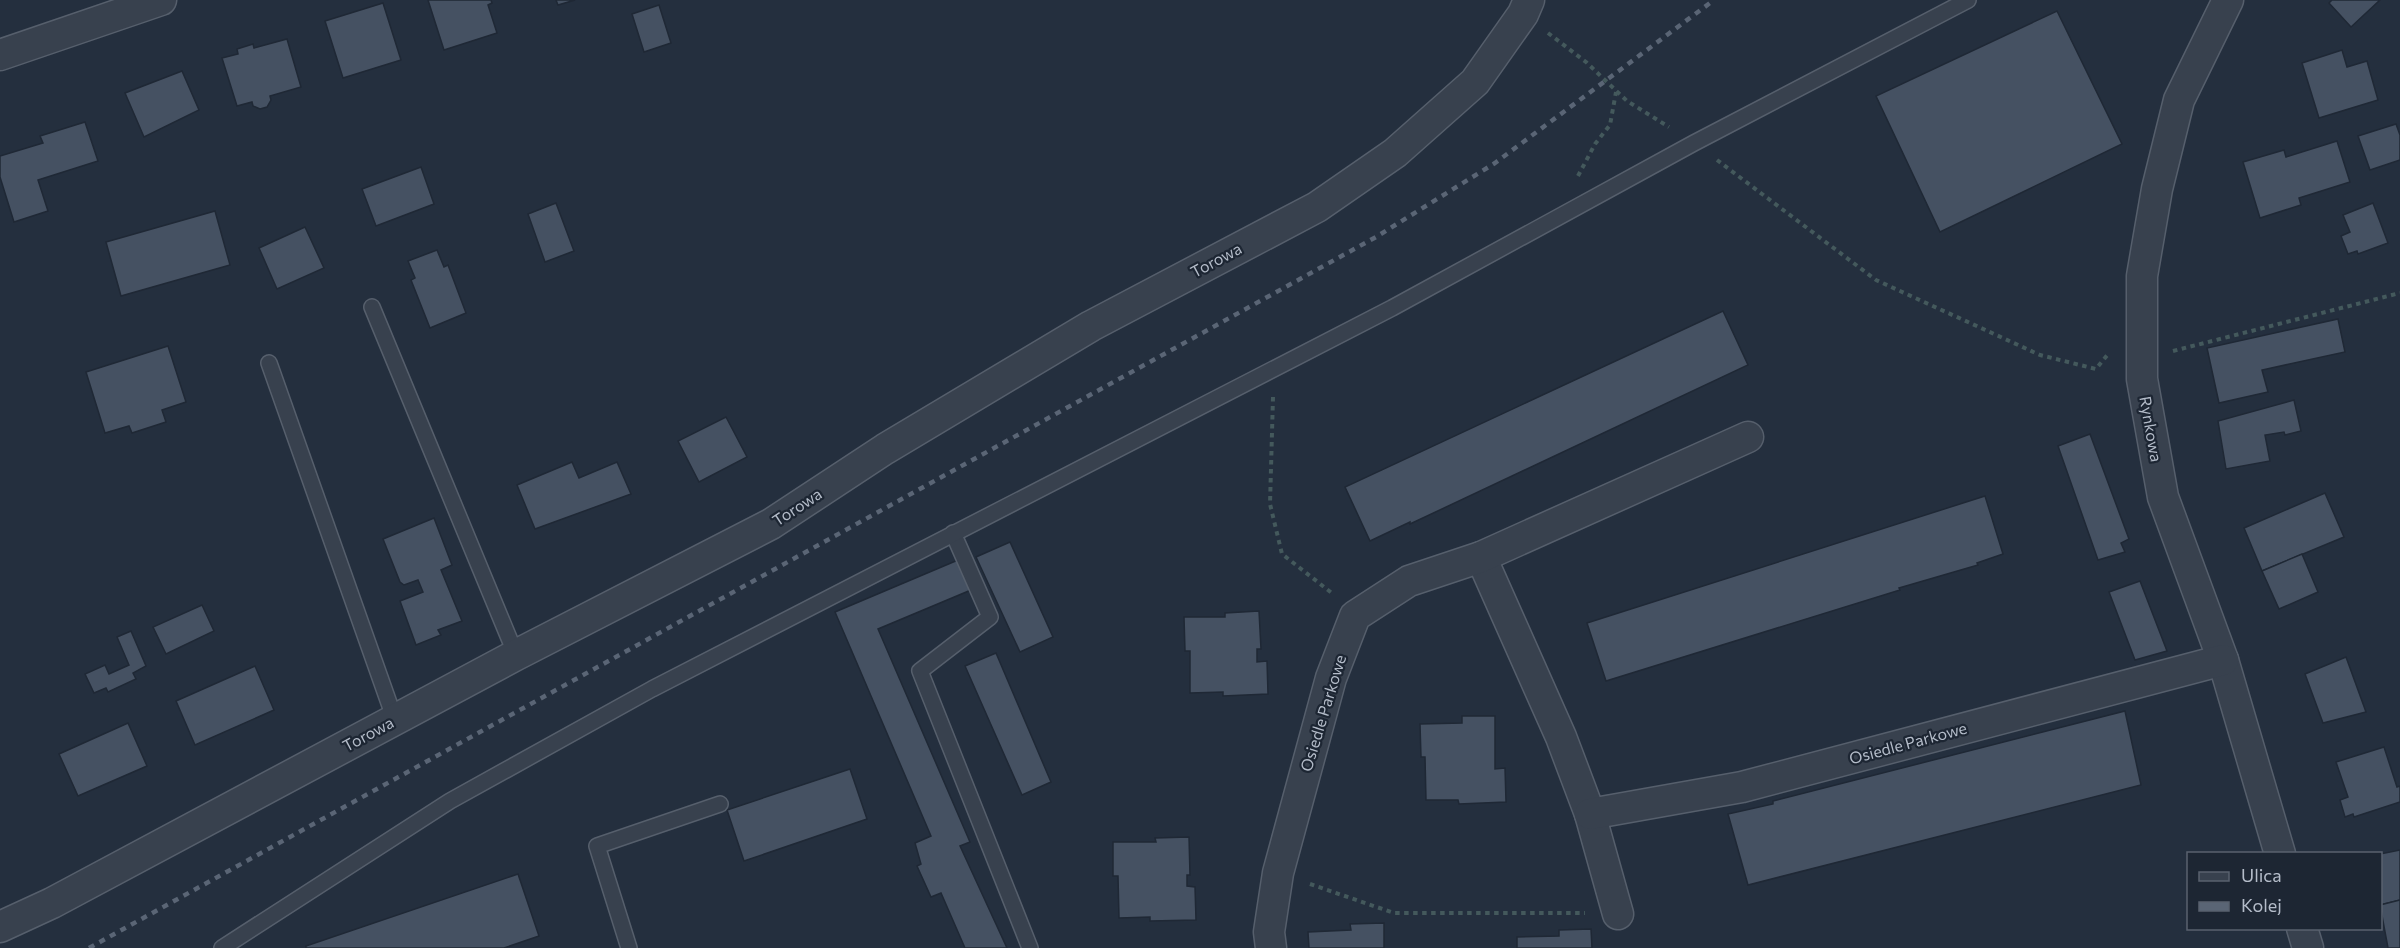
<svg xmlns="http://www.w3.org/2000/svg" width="2400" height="948" font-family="Commissioner,sans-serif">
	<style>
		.building { fill: #455162; stroke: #1f2835; stroke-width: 1.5 }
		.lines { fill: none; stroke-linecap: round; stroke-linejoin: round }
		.lane-casing { stroke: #565f6c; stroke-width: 18 }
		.street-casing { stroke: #565f6c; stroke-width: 33 }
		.path { stroke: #44595c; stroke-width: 4; stroke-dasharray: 4.5 4.5; stroke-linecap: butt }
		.lane { stroke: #38414e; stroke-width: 15 }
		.street { stroke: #38414e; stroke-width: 30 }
		.rail { stroke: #5a6575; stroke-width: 4.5; stroke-dasharray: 6 6; stroke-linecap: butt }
		.labels { text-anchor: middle; stroke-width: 4.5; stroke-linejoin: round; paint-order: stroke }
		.street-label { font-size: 16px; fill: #b4bcc9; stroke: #1d2633 }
	</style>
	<rect width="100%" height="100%" fill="#242f3e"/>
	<!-- building -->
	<g class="building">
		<path d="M 428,0 L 491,0 L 492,3 L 488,5 L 497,33 L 444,50 Z"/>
		<path d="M 556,0 L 575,0 L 558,5 Z"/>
		<path d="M 2332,0 L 2380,0 L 2351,27 L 2329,3 Z"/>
		<path d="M 383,3 L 401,60 L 343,78 L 325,21 Z"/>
		<path d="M 659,5 L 671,43 L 644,52 L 632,14 Z"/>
		<path d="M 2057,11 L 2122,144 L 1940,232 L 1876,96 Z"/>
		<path d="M 287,39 L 301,87 L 270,96 L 271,100 L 267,107 L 260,109 L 253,106 L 252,102 L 237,106 L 222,58 L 238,54 L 237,49 L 253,44 L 254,48 Z"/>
		<path d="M 2342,50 L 2347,67 L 2367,61 L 2378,100 L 2319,118 L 2302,63 Z"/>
		<path d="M 182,71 L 199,110 L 144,137 L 125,93 Z"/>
		<path d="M 85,122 L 98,161 L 38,180 L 48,211 L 14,222 L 0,177 L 0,156 L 43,143 L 40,136 Z"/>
		<path d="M 2396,124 L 2400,135 L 2400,160 L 2370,170 L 2358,136 Z"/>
		<path d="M 2337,141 L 2350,182 L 2299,198 L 2301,205 L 2260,218 L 2243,162 L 2284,150 L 2286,157 Z"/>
		<path d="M 421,167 L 434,204 L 376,226 L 362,189 Z"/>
		<path d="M 556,203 L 574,251 L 545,262 L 528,214 Z"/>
		<path d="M 2373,203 L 2388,243 L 2358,254 L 2357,251 L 2348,254 L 2341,236 L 2350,232 L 2343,215 Z"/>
		<path d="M 215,211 L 230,265 L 121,296 L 106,242 Z"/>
		<path d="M 305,227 L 324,268 L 277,289 L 259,248 Z"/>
		<path d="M 437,250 L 444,267 L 448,265 L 466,313 L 430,328 L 411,280 L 415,278 L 408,261 Z"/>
		<path d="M 1723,311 L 1748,365 L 1410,524 L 1410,522 L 1370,541 L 1345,487 Z"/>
		<path d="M 2338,319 L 2345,352 L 2262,370 L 2268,392 L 2219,403 L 2207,348 Z"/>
		<path d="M 168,346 L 186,402 L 162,410 L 166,422 L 132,433 L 129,426 L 105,433 L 86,372 Z"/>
		<path d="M 2294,400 L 2301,431 L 2285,435 L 2284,432 L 2265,435 L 2270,461 L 2226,469 L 2218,421 Z"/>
		<path d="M 726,417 L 747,457 L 699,482 L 678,441 Z"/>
		<path d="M 2090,434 L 2129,539 L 2121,543 L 2125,552 L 2098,560 L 2058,446 Z"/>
		<path d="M 572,462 L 579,478 L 617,462 L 631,494 L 535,529 L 517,485 Z"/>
		<path d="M 2325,493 L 2344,537 L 2262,571 L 2244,528 Z"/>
		<path d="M 1985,496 L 2003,554 L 1977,563 L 1978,565 L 1899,588 L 1900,590 L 1606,681 L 1587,623 Z"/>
		<path d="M 434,518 L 452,565 L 441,570 L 462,621 L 438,630 L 441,635 L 416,645 L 400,601 L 423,592 L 418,580 L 404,585 L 400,582 L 383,539 Z"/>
		<path d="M 1010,542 L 1053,637 L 1020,652 L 976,557 Z"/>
		<path d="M 2302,554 L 2318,592 L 2279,609 L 2262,571 Z"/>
		<path d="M 958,560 L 971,590 L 878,629 L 970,842 L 960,846 L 1007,948 L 965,948 L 941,893 L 931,897 L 917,866 L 921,864 L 915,843 L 931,836 L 835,612 Z"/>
		<path d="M 2140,581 L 2167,651 L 2135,660 L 2109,592 Z"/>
		<path d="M 202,605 L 214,631 L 166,654 L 153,627 Z"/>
		<path d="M 1259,611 L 1261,649 L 1257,649 L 1257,662 L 1267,661 L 1268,694 L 1223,696 L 1223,692 L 1190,693 L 1190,651 L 1185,651 L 1184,617 L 1225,617 L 1225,613 Z"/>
		<path d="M 131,631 L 146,666 L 133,673 L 136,679 L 108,692 L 106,688 L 94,693 L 85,674 L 105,665 L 109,674 L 129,665 L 117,637 Z"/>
		<path d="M 996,653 L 1051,782 L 1022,795 L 965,666 Z"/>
		<path d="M 2346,657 L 2366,712 L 2323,723 L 2305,674 Z"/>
		<path d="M 255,666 L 274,710 L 195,745 L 176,701 Z"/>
		<path d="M 2125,711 L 2141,785 L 1748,885 L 1728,814 L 1773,804 L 1773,801 Z"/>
		<path d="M 1462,716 L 1495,716 L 1495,769 L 1505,768 L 1506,802 L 1459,804 L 1458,800 L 1426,800 L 1425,757 L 1421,757 L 1420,724 L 1462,723 Z"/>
		<path d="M 128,723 L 147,766 L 78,796 L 59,754 Z"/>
		<path d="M 2384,747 L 2397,787 L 2400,786 L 2400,802 L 2354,817 L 2353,814 L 2345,817 L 2340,800 L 2348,797 L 2336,762 Z"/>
		<path d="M 850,769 L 867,819 L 744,861 L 727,810 Z"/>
		<path d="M 1189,837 L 1190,875 L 1187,875 L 1187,886 L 1195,887 L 1196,920 L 1150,921 L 1150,917 L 1119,918 L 1118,876 L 1113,876 L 1113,842 L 1156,842 L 1155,838 Z"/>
		<path d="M 2400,850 L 2400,900 L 2380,905 L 2380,854 Z"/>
		<path d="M 518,874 L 539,936 L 504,948 L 306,948 L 306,946 Z"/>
		<path d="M 2400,900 L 2400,948 L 2388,948 L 2380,905 Z"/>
		<path d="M 1384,923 L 1384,948 L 1309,948 L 1308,932 L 1351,930 L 1350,924 Z"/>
		<path d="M 1591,929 L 1592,948 L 1517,948 L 1517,937 L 1559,936 L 1559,930 Z"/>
	</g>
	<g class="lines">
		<defs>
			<g id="lane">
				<path d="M 372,307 L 516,655"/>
				<path d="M 269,363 L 395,720"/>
				<path d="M 953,533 L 990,617 L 920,671 L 1030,948"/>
				<path d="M 222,948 L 450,801 L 652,689 L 1392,308 L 1694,143 L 1968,0"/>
				<path d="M 629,948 L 597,846 L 720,804"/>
			</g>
			<g id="street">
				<path d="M 2228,0 L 2179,100 L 2157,189 L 2142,276 L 2142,379 L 2163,497 L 2223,660 L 2280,854"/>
				<path d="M 0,55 L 161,0"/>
				<path d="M 1481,557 L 1561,737 L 1590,814 L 1618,914"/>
				<path d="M 1590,814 L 1742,787 L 2223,660"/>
				<path d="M 0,927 L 52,903 L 516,655 L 771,524 L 885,449 L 1091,326 L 1317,207 L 1395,153 L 1475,82 L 1523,14 L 1529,0"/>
				<path d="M 2302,928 L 2308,948"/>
				<path d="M 1271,948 L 1269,932 L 1278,873 L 1331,678 L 1355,616 L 1409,581 L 1481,557 L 1748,437"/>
			</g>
		</defs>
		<!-- lane casing -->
		<use href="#lane" class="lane-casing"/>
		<!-- street casing -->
		<use href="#street" class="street-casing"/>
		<!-- path -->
		<g class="path">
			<path d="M 1548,33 L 1586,62 L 1627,101 L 1669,127"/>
			<path d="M 1717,160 L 1876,280 L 2040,355 L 2096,369 L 2109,353"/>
			<path d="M 1578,176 L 1595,144 L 1610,125 L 1616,92"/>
			<path d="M 2173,351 L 2400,293"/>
			<path d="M 1273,397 L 1270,504 L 1282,554 L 1333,594"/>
			<path d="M 1310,884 L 1394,913 L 1585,913"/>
		</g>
		<!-- lane -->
		<use href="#lane" class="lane"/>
		<!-- street -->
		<use href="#street" class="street"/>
		<!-- rail -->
		<path class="rail" d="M 89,948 L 1376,237 L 1495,163 L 1714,0"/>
	</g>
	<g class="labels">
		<!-- street labels -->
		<g class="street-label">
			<text transform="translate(1216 260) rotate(-28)" y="6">Torowa</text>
			<text transform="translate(2151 429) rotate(80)" y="6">Rynkowa</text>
			<text transform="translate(797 507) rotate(-33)" y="6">Torowa</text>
			<text transform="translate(1323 713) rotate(-73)" y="6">Osiedle Parkowe</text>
			<text transform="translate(368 734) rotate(-28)" y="6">Torowa</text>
			<text transform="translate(1908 743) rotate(-15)" y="6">Osiedle Parkowe</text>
		</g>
	</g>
	<!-- legend -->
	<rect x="2187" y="852" width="195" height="78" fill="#1d2633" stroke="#59626f" stroke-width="1.5"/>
	<rect x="2199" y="872" width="30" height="9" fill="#38414e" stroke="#59626f" stroke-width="1.5"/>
	<text x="2241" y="882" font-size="18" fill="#b4bcc9">Ulica</text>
	<rect x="2199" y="902" width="30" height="9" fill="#5a6575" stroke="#59626f" stroke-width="1.5"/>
	<text x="2241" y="912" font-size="18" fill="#b4bcc9">Kolej</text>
</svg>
